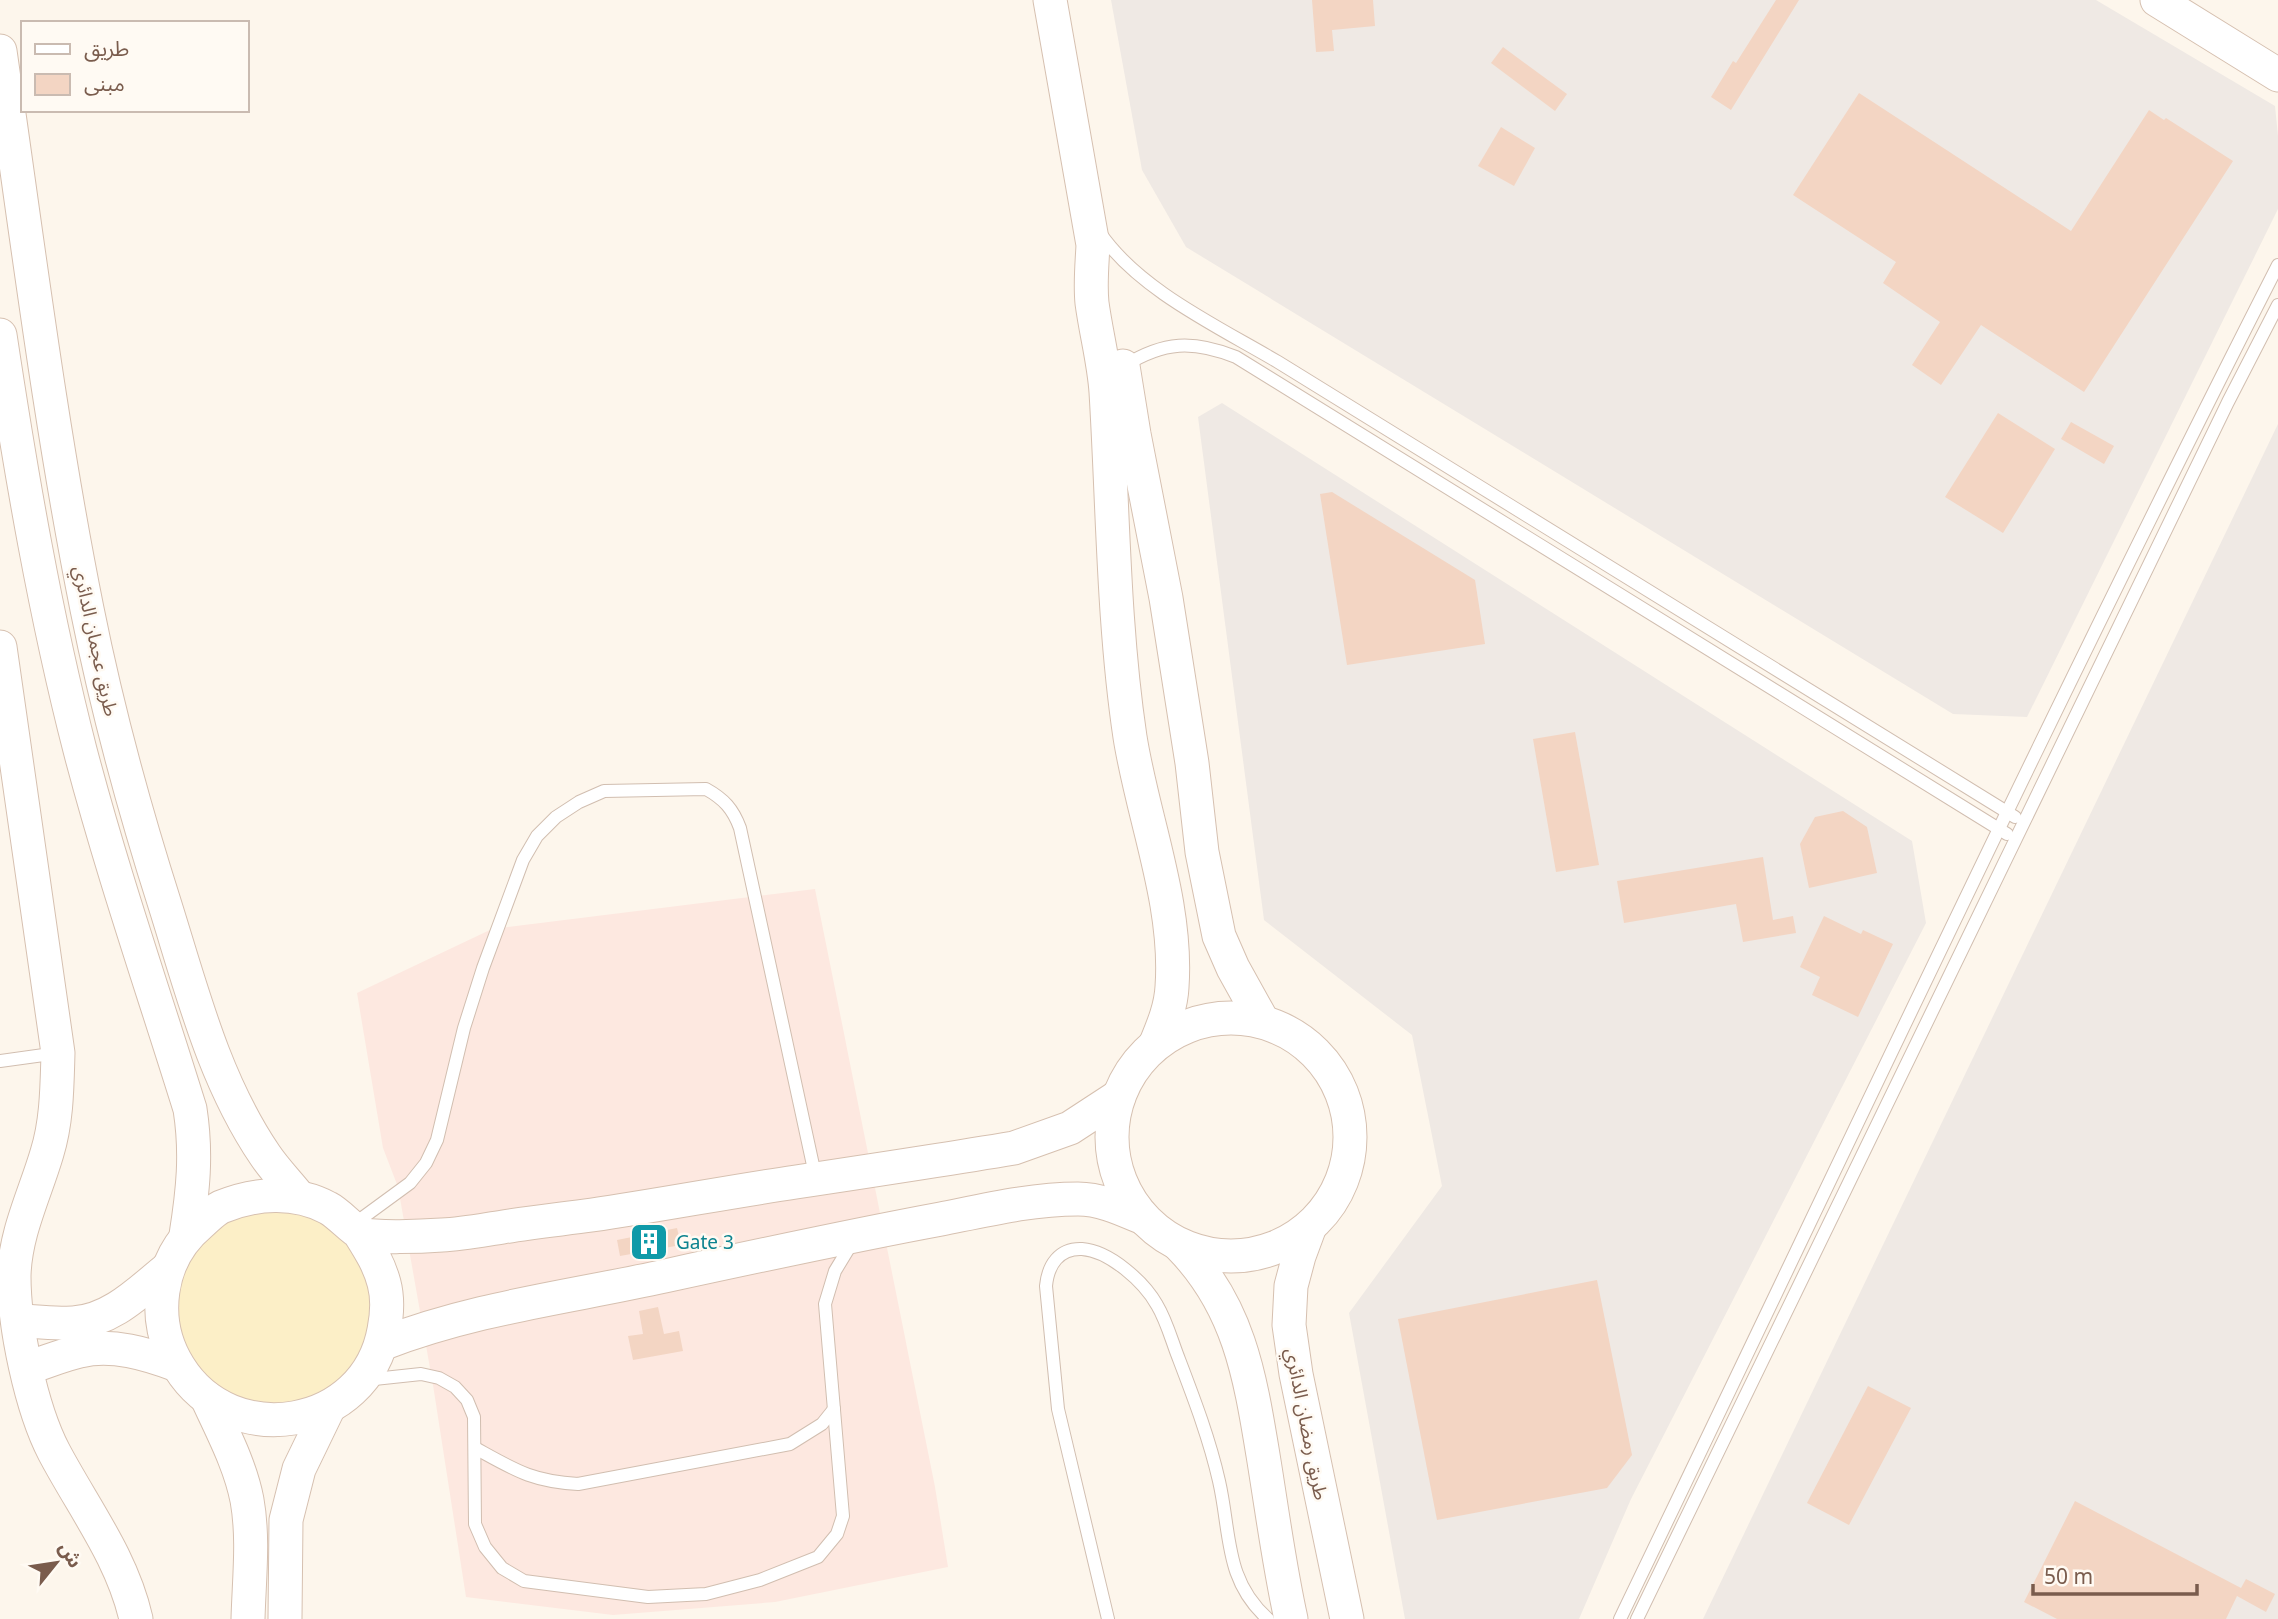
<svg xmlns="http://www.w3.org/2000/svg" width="2278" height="1619" font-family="'Noto Sans','Noto Sans Arabic',sans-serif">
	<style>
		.commercial { fill: #fde8e0 }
		.industrial { fill: #efe9e4 }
		.sand { fill: #fcefc7 }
		.building { fill: #f3d5c3 }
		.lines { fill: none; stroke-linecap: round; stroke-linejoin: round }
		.lane-casing { stroke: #d1beb0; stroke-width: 14 }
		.secondary-casing { stroke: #d6c0b0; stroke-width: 35 }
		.lane { stroke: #fff; stroke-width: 12 }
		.secondary { stroke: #fff; stroke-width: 33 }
		.labels { text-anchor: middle; stroke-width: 5; stroke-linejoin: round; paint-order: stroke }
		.street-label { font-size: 19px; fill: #7a5c4d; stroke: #fffaf3 }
		.culture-label { font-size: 19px; fill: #0d838f; stroke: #fffaf3; text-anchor: start }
	</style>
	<rect width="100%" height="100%" fill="#fdf6ec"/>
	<!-- commercial -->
	<path class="commercial" d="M 815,889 L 935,1487 L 948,1567 L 775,1602 L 613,1615 L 466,1597 L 433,1385 L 398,1187 L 383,1148 L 357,993 L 492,929 Z"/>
	<!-- industrial -->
	<g class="industrial">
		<path d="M 1111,0 L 2096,0 L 2275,106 L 2278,136 L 2278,209 L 2027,717 L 1953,714 L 1186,247 L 1142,170 Z"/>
		<path d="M 1222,403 L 1912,841 L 1926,923 L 1631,1499 L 1579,1619 L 1405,1619 L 1349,1313 L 1442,1186 L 1412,1035 L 1264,920 L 1198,417 Z"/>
		<path d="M 2278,424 L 2278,1619 L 1703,1619 Z"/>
	</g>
	<!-- sand -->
	<circle class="sand" cx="275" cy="1307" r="100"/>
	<!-- building -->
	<g class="building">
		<path d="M 1312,0 L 1373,0 L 1375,26 L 1332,30 L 1334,51 L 1316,52 Z"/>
		<path d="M 1776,0 L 1799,0 L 1731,110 L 1711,97 L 1733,61 L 1736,63 Z"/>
		<path d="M 1503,47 L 1567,94 L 1555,111 L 1491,63 Z"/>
		<path d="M 1859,93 L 2071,231 L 2149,110 L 2164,120 L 2166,118 L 2233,161 L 2084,392 L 1981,325 L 1941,385 L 1912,365 L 1940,322 L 1883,283 L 1896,262 L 1793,195 Z"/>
		<path d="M 1501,127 L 1535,148 L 1514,186 L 1478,166 Z"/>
		<path d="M 1998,413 L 2055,449 L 2003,533 L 1945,497 Z"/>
		<path d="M 2071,422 L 2114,446 L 2104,464 L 2061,439 Z"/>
		<path d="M 1332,492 L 1475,580 L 1485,644 L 1347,665 L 1320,494 Z"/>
		<path d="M 1575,732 L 1599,865 L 1556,872 L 1533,739 Z"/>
		<path d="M 1843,811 L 1867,827 L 1877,873 L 1809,888 L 1800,844 L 1815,817 Z"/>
		<path d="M 1763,857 L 1773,920 L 1793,916 L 1796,933 L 1743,942 L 1736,904 L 1624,923 L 1617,881 Z"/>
		<path d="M 1824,916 L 1861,934 L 1863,930 L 1893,944 L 1858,1017 L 1812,995 L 1820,977 L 1800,967 Z"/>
		<path d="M 677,1228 L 681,1245 L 620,1256 L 617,1240 Z"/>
		<path d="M 1597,1280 L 1632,1455 L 1607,1488 L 1437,1520 L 1398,1319 Z"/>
		<path d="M 658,1307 L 664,1334 L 679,1331 L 683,1351 L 633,1360 L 628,1336 L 643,1334 L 639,1311 Z"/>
		<path d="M 1868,1386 L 1911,1408 L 1849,1525 L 1807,1503 Z"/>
		<path d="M 2075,1501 L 2241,1588 L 2246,1579 L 2275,1594 L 2266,1612 L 2237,1596 L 2226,1619 L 2057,1619 L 2024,1602 Z"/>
	</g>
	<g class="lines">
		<defs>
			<g id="lane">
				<path d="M 1100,233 C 1139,290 1219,327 1278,362 L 2015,817"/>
				<path d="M 1124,366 C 1164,341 1193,340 1236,357 L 2007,834"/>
				<path d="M 0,1061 L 58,1053"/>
				<path d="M 354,1224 L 410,1183 L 426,1163 L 437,1140 L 464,1028 L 483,968 L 523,860 L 537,836 L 556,817 L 579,802 L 604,791 L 706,789 C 724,799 733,809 740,828 L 816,1179"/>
				<path d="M 365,1380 L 421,1374 L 439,1378 L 455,1387 L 467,1400 L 474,1417 L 475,1524 L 485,1547 L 502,1568 L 524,1581 L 648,1597 L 706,1594 L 760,1580 L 818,1557 L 837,1534 L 843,1516 L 825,1304 L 835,1271 L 852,1243"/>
				<path d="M 475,1448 C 515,1470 531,1481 578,1484 L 790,1444 L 822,1424 L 834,1409"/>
				<path d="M 1108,1619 L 1058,1409 L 1046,1286 C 1048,1265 1059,1248 1082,1249 C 1110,1251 1144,1282 1157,1305 C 1166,1320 1171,1338 1177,1354 C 1193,1396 1209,1437 1219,1481 C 1231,1533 1224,1580 1268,1619"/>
				<path d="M 1620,1619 C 1838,1167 2050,712 2278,265"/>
				<path d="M 1637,1619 L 2228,402 L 2278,305"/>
			</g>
			<g id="secondary">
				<path d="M 1050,0 L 1093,245 C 1092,265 1090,284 1092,303 C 1096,333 1104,362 1106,392 C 1113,507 1113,623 1130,737 C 1143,819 1178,903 1172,987 C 1171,1007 1163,1026 1156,1043"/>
				<path d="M 2157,0 L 2278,75"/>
				<path d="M 0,51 C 27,237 50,425 87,609 C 107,709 134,808 165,905 C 192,991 214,1080 265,1155 C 275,1170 288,1183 299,1197"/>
				<path d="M 0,335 C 21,474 45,614 80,750 C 112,872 153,990 190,1109 C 197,1154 193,1191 186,1235"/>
				<path d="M 1123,366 L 1134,434 L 1166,598 L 1192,763 L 1202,852 L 1219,936 L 1233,968 L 1263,1022"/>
				<path d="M 0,647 L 58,1053 C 57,1086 57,1121 47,1153 C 35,1194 15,1233 14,1276 C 14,1326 31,1408 54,1452 C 83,1507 122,1557 136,1619"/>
				<circle cx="1231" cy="1137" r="119"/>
				<path d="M 1309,1229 L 1299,1256 L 1291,1286 L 1289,1325 L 1296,1374 L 1347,1619"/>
				<path d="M 360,1234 C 370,1250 379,1264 384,1283 C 388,1298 387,1315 384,1330 C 366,1430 232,1452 179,1367 C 150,1321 158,1259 200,1224 C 207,1218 213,1211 221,1207 C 255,1193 295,1190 328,1208 C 338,1213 352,1229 360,1233 C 370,1239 428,1236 442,1235 C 463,1234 483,1230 503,1227 C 533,1222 563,1219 592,1215 C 661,1205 728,1192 796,1182 C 869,1171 942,1160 1014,1148 L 1070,1128 L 1119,1096"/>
				<path d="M 1180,1246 C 1239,1306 1250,1376 1263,1455 C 1272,1510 1279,1565 1291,1619"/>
				<path d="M 18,1321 C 36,1321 55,1324 73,1323 C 111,1321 140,1291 167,1269"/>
				<path d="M 382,1344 C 474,1308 570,1297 665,1276 C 757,1256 849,1236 941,1219 C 986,1210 1032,1199 1078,1199 C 1101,1199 1122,1209 1143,1218"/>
				<path d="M 27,1368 C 44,1363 62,1355 80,1351 C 112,1343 147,1354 177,1365"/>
				<path d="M 207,1398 C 222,1431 240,1464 247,1500 C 254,1539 249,1580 248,1619"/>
				<path d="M 285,1619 L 286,1520 L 299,1469 L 329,1407"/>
			</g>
		</defs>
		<!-- lane casing -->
		<use href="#lane" class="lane-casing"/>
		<!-- secondary casing -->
		<use href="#secondary" class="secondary-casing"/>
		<!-- lane -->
		<use href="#lane" class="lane"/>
		<!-- secondary -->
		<use href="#secondary" class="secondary"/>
	</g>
	<!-- icons -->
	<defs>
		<symbol id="building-square" viewBox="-11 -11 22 22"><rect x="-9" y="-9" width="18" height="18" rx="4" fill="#0f9aa8" stroke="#fffaf3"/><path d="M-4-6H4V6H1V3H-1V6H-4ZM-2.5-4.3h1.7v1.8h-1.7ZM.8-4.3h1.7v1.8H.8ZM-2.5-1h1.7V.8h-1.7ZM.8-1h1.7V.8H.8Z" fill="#fff"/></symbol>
	</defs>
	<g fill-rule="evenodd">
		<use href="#building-square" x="627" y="1220" width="44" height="44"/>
	</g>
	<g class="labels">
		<!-- street labels -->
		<g class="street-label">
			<text transform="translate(96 641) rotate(78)" y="7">طريق عجمان الدائري</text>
			<text transform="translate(1307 1424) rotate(79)" y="7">طريق رمضان الدائري</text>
		</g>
		<!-- culture labels -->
		<g class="culture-label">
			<text x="676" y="1249">Gate 3</text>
		</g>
	</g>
	<!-- legend -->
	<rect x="21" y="21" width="228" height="91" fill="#fffaf3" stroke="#cabbb1" stroke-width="2"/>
	<rect x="35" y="44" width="35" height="10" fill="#ffffff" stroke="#cabbb1" stroke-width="2"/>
	<text x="84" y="56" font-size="21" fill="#7a5c4d">طريق</text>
	<rect x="35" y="74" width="35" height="21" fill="#f3d5c3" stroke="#cabbb1" stroke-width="2"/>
	<text x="84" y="91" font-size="21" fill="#7a5c4d">مبنى</text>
	<!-- north arrow -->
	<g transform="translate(56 1563) rotate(60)" stroke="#fffaf3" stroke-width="5" paint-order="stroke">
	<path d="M0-5L12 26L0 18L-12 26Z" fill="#7a5c4d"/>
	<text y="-10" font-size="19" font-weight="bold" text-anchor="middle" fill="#7a5c4d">ش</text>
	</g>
	<!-- scale -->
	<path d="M2033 1584v10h164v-10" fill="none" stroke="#7a5c4d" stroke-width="3.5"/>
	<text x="2044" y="1584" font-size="21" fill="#7a5c4d" stroke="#fffaf3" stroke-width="5" paint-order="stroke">50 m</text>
</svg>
